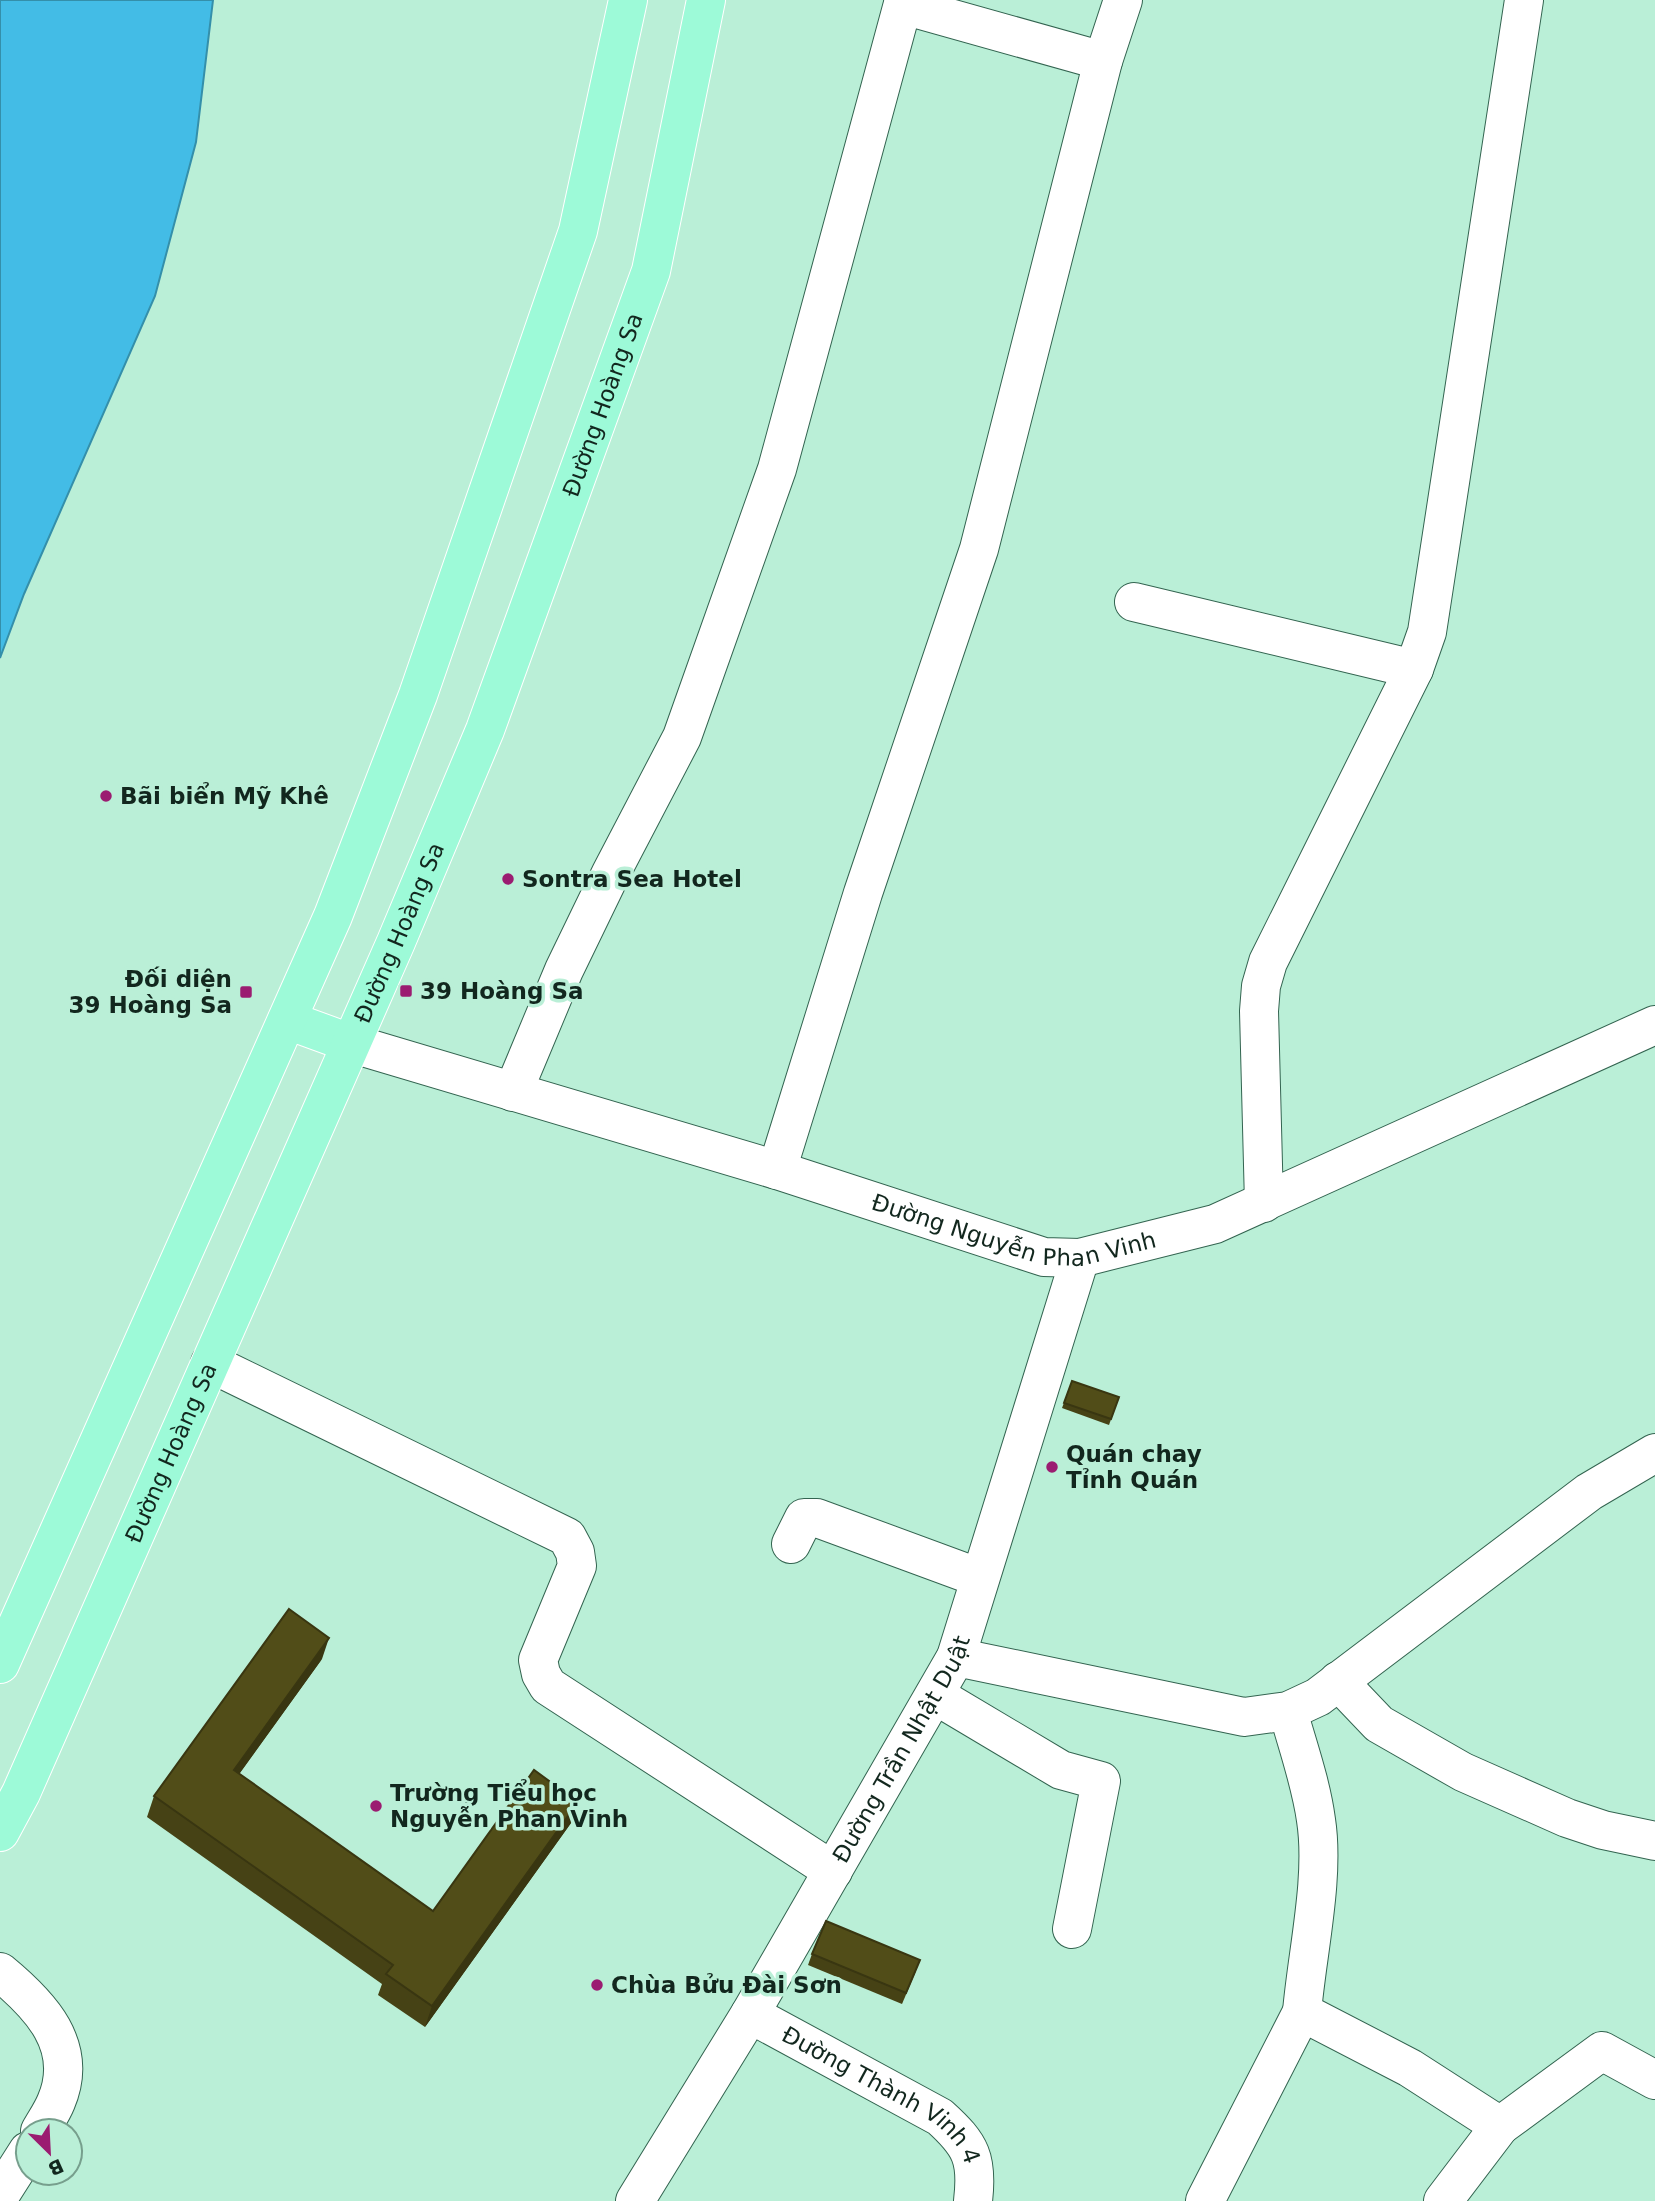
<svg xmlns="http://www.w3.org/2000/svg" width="1655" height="2201" font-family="'DejaVu Sans',sans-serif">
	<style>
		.water { fill: #43bce6; stroke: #348faa; stroke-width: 2 }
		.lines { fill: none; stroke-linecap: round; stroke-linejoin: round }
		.minor-casing { stroke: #336450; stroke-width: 40 }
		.major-casing { stroke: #fff; stroke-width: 40 }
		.minor { stroke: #fff; stroke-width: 38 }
		.major { stroke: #9dfad8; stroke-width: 38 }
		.wall { fill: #464215 }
		.shaded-wall { fill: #393611 }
		.building { fill: #514d18; stroke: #393611; stroke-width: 2 }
		.poi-dot { fill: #9b1c71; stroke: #baefd7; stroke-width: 2.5 }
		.labels { text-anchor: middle; stroke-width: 7; stroke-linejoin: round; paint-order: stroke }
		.street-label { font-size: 23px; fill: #12271e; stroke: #baefd7 }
		.poi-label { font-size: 23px; font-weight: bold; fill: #12271e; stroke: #baefd7; text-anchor: start }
	</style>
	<rect width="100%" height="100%" fill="#baefd7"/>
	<!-- water -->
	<path class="water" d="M 0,0 L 213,0 L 196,142 L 155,296 L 24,594 L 0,658 Z"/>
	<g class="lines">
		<defs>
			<g id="minor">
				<path d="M 903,5 L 1103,61"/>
				<path d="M 1134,602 L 1414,669"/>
				<path id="s1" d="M 350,1043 L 777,1170 L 1044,1257 L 1080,1258 L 1215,1224 L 1655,1025"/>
				<path d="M 513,1092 L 564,970 L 611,873 L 682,737 L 777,469 L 904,0"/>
				<path d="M 777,1170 L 863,893 L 979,549 L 1103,61 L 1123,0"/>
				<path d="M 1264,1203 L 1259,1011 L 1261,986 L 1268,962 L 1414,669 L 1427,632 L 1524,0"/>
				<path d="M 210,1363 L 567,1537 L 575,1552 L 577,1566 L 538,1660 L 541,1674 L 548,1686 L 833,1871"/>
				<path d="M 791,1544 L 804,1518 L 817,1518 L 980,1578"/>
				<path d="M 956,1657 L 1244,1717 L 1288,1711 L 1318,1697 L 1589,1492 L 1655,1453"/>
				<path d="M 1338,1681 L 1379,1724 L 1463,1772 L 1567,1818 L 1603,1830 L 1655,1841"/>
				<path d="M 935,1695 L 1061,1770 L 1101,1781 L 1072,1929"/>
				<path d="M 1288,1711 C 1298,1747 1311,1783 1316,1820 C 1325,1878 1307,1953 1302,2012"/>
				<path d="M 0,1972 C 40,2005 80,2046 56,2102 C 52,2112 45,2122 40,2131"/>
				<path id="s2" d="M 750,2014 L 940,2117 C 971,2145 978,2159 973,2201"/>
				<path d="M 0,2195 L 28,2151"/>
				<path id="s3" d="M 635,2201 L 750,2014 L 956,1657 L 1080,1258"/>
				<path d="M 1205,2201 L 1302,2012 L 1410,2068 L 1500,2126 L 1602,2051 L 1655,2080"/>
				<path d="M 1443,2201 L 1500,2126"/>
			</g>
			<g id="major">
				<path d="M 287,1020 L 350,1043"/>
				<path d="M 0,1664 L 333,916 L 418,695 L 578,231 L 628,0"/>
				<path id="s4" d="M 0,1832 L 21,1793 L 396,942 L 485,730 L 651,271 L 706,0"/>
			</g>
		</defs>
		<!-- minor casing -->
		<use href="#minor" class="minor-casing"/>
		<!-- major casing -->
		<use href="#major" class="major-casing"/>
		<!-- minor -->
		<use href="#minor" class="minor"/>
		<!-- major -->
		<use href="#major" class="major"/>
	</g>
	<!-- wall -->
	<g class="wall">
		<path d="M 1072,1381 L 1119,1397 L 1109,1425 L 1062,1408 Z"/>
		<path d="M 322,1659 L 239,1774 L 433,1911 L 578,1802 L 571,1823 L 425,2027 L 378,1995 L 382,1984 L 147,1817 L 154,1796 Z"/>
		<path d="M 812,1954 L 916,1971 L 902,2004 L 808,1965 Z"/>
	</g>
	<!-- shaded-wall -->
	<g class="shaded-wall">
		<path d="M 329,1638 L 322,1659 L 227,1791 L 234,1770 Z"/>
		<path d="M 578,1802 L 571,1823 L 425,2027 L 432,2006 Z"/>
	</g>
	<!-- building -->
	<g class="building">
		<path d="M 1072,1381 L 1119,1397 L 1111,1419 L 1064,1403 Z"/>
		<path d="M 289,1609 L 329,1638 L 234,1770 L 433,1911 L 534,1770 L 578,1802 L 432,2006 L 386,1974 L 393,1965 L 154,1796 Z"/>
		<path d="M 826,1921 L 920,1960 L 906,1993 L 812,1954 Z"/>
	</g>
	<!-- markers -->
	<g class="poi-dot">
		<circle cx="106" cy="796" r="7"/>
		<circle cx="508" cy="879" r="7"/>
		<rect x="399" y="984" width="14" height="14" rx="3.5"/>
		<rect x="239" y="985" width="14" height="14" rx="3.5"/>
		<circle cx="1052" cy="1467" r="7"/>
		<circle cx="376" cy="1806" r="7"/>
		<circle cx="597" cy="1985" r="7"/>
	</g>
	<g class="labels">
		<!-- street labels -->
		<g class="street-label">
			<text dy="8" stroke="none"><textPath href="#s4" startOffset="1550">Đường Hoàng Sa</textPath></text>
			<text dy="8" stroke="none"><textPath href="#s4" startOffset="984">Đường Hoàng Sa</textPath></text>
			<text dy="8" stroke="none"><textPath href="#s1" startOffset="693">Đường Nguyễn Phan Vinh</textPath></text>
			<text dy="8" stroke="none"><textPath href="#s4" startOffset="416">Đường Hoàng Sa</textPath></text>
			<text dy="8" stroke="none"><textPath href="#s3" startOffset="525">Đường Trần Nhật Duật</textPath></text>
			<text dy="8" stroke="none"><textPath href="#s2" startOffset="156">Đường Thành Vinh 4</textPath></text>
		</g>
		<!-- poi labels -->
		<g class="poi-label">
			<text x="120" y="804">Bãi biển Mỹ Khê</text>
			<text x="522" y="887">Sontra Sea Hotel</text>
			<text x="232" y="987" text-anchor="end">Đối diện<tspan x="232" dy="26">39 Hoàng Sa</tspan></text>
			<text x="420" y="999">39 Hoàng Sa</text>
			<text x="1066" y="1462">Quán chay<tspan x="1066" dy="26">Tỉnh Quán</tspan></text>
			<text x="390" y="1801">Trường Tiểu học<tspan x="390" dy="26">Nguyễn Phan Vinh</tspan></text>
			<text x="611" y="1993">Chùa Bửu Đài Sơn</text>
		</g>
	</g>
	<!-- north arrow -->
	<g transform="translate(49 2152) rotate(156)"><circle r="33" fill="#baefd7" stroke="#779f8d" stroke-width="2"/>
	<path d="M0-5L12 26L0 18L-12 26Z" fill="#9b1c71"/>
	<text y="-10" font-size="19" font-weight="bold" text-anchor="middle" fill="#12271e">B</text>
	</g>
</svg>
